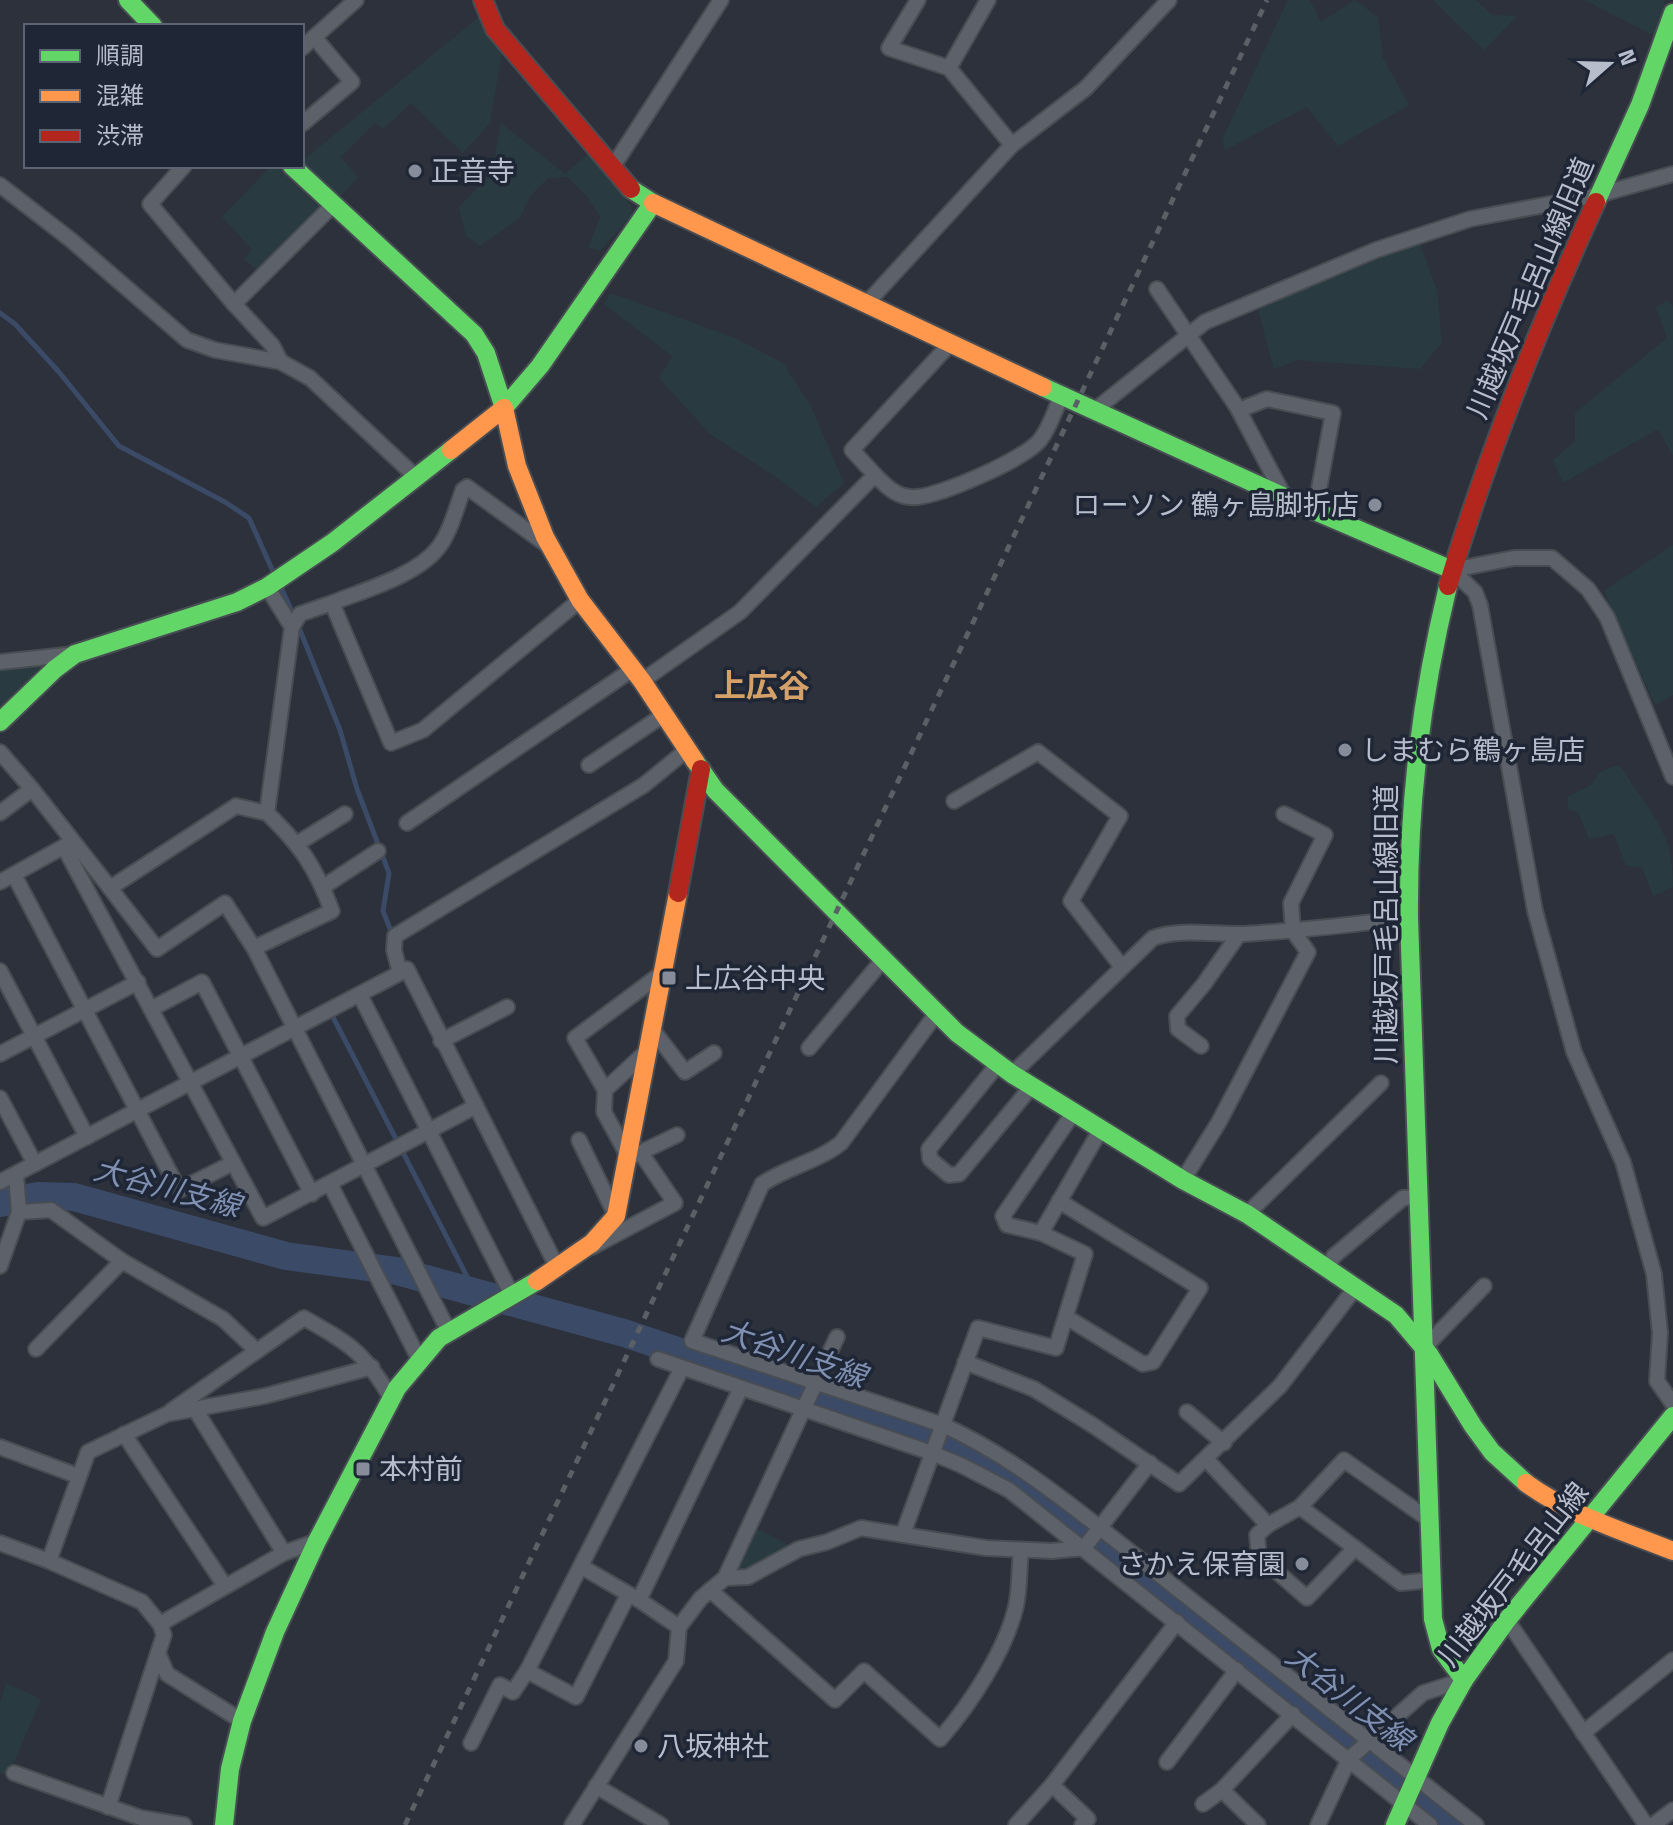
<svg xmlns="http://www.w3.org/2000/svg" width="1673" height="1825" font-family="'Titillium Web','Noto Sans JP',sans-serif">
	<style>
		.green { fill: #293b41 }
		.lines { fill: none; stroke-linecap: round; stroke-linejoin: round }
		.stream { stroke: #3b4a66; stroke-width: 5 }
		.river { stroke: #3b4a66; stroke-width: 28 }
		.street-casing { stroke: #484c53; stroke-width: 18 }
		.fast-casing { stroke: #484c53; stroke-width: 22 }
		.slow-casing { stroke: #484c53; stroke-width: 22 }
		.jam-casing { stroke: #484c53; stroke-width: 22 }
		.street { stroke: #5d6169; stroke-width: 14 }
		.fast { stroke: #63d668; stroke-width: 18 }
		.slow { stroke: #ff974d; stroke-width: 18 }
		.jam { stroke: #b3261e; stroke-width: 18 }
		.rail { stroke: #5b5f66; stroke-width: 5; stroke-dasharray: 8 8; stroke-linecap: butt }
		.poi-dot { fill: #868c99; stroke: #1f2736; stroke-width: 3 }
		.labels { text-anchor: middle; stroke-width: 7; stroke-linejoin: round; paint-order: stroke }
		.poi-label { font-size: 28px; fill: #b7bdcb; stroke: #1f2736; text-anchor: start }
		.street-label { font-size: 28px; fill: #b7bdcb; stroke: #1f2736 }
		.water-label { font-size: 30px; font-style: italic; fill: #7f90b2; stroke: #1f2736 }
		.quarter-label { font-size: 32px; font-weight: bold; fill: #d5a168; stroke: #1f2736 }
	</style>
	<rect width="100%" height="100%" fill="#2c313b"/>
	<!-- green -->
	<g class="green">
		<path d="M 1288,0 L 1310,0 L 1321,22 L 1355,0 L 1378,17 L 1383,58 L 1409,105 L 1338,146 L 1307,107 L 1225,150 L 1223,138 Z"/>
		<path d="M 1433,0 L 1476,0 L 1492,15 L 1517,16 L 1484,50 Z"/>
		<path d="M 1584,0 L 1665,0 L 1655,36 Z"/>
		<path d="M 478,18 L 502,52 L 490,123 L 463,153 L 411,103 L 383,129 L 375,123 L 341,157 L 358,178 L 337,199 L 302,166 L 302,161 Z"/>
		<path d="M 501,123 L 565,174 L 588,154 L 631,205 L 633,214 L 600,251 L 588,248 L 600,217 L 587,196 L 568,177 L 548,178 L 530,196 L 520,218 L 480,246 L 466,236 L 459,207 L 492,173 Z"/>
		<path d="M 271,166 L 276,166 L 322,210 L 260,273 L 244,259 L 252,249 L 222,217 Z"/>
		<path d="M 1420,244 L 1437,290 L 1442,342 L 1420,369 L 1298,360 L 1274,369 L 1257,306 L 1388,253 Z"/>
		<path d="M 611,293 L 735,338 L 783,363 L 811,406 L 844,483 L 816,507 L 776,477 L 710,434 L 659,378 L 672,356 L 604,304 Z"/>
		<path d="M 1668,300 L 1673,307 L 1673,456 L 1658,429 L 1563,483 L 1553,460 L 1575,441 L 1575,413 L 1667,338 L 1656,307 Z"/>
		<path d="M 1673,545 L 1673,695 L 1655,705 L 1604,591 Z"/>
		<path d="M 0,662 L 43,664 L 0,707 Z"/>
		<path d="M 1617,765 C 1627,771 1629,781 1636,790 C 1661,825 1673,842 1673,887 L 1653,896 L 1642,867 L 1626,866 L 1614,834 L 1589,839 L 1578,812 L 1569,810 L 1567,797 L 1591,785 L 1600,772 Z"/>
		<path d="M 751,1529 L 760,1530 L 787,1544 L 787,1550 L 750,1573 L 735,1574 Z"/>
		<path d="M 6,1683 L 41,1699 L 8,1776 L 0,1773 L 0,1703 Z"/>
	</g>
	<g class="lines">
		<!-- stream -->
		<g class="stream">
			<path d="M 0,313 L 15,324 L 59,372 L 119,446 L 225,502 L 249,518 L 275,576"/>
			<path d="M 280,585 L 294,616"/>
			<path d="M 298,625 L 340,730 L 357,789 L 389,873 L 383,911 L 391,931"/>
			<path d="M 333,1017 L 474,1290"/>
		</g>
		<!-- river -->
		<path class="river" d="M 0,1203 L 38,1196 L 74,1197 L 286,1256 L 397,1271 L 624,1333 L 947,1442 L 1026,1486 L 1456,1825"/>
		<defs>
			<g id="street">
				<path d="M 918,0 L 889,48 L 949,68 L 1012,145"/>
				<path d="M 302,48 L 356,0"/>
				<path d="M 949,68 L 988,0"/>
				<path d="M 302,124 L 352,82 L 314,37"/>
				<path d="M 184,166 L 150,204 L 234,304"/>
				<path d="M 612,168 L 721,0"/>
				<path d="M 0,185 L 71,240 L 187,340 L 215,350 L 281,362 L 310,378 L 416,477"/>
				<path d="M 1157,289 L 1237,407 L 1284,496"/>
				<path d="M 866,304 L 1012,145 L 1086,88 L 1169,0"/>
				<path d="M 281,362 L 272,345 L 234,304 L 334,204"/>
				<path d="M 1095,410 L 1205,322 L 1376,250 L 1470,219 L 1598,195 L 1673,174"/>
				<path d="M 1239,410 L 1267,399 L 1333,413 L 1315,511"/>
				<path d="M 875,475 L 852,450 L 950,344"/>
				<path d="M 267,587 L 292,627 L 267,813 C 301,846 315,866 332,911 L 254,948 L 449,1332"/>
				<path d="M 332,603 C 364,590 416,576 438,548 C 450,533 456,509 463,490 L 467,487 L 547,545"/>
				<path d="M 292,627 L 300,614 L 332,603 L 391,743 L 423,730 L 580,600"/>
				<path d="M 0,662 L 75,654"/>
				<path d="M 642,681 L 740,612 L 875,475 C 887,487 898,499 917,497 C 942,495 1025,459 1040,440 C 1050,428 1055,409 1062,395"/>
				<path d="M 0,752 L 32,789"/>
				<path d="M 589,765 L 665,714"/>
				<path d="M 1673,777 L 1607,617 L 1588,589 L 1552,558 L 1514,558 L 1452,570 L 1475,592 L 1480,605 L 1535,911 L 1574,1052 L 1623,1162 L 1654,1274 L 1660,1333 L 1657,1381 L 1673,1404"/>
				<path d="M 954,801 L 1038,752 L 1120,816 L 1071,901 L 1122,967"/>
				<path d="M 0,813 L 32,789 L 110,888 L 236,806 L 267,813"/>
				<path d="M 407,823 L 633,669"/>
				<path d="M 298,843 L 345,814"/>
				<path d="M 64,847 L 263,1218 L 476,1106"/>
				<path d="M 14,875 L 179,1190 L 233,1163"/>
				<path d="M 0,882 L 72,842"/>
				<path d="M 323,887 L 378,851"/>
				<path d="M 110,888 L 157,949 L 225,903 L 254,948"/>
				<path d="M 0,971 L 87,1137"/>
				<path d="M 662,973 L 575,1038 L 605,1090 L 604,1112 L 629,1158 L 677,1135"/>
				<path d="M 360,995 L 512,1295"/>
				<path d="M 151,1009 L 202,982 L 312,1194"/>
				<path d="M 936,1014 L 841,1143 C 817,1162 787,1167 762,1184 L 692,1341 L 943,1425 C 1000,1451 1049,1488 1099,1527 L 1476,1825"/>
				<path d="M 652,1029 L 685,1072 L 714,1053"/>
				<path d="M 441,1041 L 507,1007"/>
				<path d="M 1201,1046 L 1178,1029 L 1177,1016 L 1204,984 L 1239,934"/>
				<path d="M 809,1048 L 882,961"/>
				<path d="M 0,1054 L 138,982"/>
				<path d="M 998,1064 L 929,1149 L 930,1159 L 949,1175 L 959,1174 L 1032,1086"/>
				<path d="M 1012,1074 L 1153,938 C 1181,928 1214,935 1244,934 C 1299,931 1354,924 1409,918"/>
				<path d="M 605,1090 L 648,1050"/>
				<path d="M 0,1098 L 35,1164"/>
				<path d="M 579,1140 L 616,1216"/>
				<path d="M 1183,1180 L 1219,1122 L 1308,952 L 1293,931 L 1291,903 L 1325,835 L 1284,814"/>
				<path d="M 0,1182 L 400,973"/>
				<path d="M 330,1184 L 420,1361"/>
				<path d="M 1059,1201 L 1200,1288 L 1153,1362 L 1143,1364 L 1066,1317"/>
				<path d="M 19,1212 L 51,1210 L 122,1261 L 223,1319 L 257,1351"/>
				<path d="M 1247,1214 L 1381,1083"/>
				<path d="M 1041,1233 L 1101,1129"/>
				<path d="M 592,1247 L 675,1203 L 641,1153"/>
				<path d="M 0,1266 L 19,1212 L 16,1175"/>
				<path d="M 1327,1268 L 1334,1256 L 1403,1198 L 1420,1197"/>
				<path d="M 558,1269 L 407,969 L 400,973 L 394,950 L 395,936 L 644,785 L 688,749"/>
				<path d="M 1425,1347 L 1484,1286"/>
				<path d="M 36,1349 L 122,1261"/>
				<path d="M 658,1359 L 932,1453 L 961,1465 L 1009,1490 L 1430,1825"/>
				<path d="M 965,1362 L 1034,1389 L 1094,1426 L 1179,1484 L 1280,1386 L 1356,1287"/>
				<path d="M 195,1409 L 284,1553"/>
				<path d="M 171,1411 L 304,1318 C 350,1344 364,1352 391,1398"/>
				<path d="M 1187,1412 L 1224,1443"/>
				<path d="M 124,1434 L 225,1586"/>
				<path d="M 0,1447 L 78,1476"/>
				<path d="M 1206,1459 L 1268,1525"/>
				<path d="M 1300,1507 L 1355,1548 L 1307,1598 L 1259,1556 L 1257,1535 L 1268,1525 L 1300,1507 L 1344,1460 L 1431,1521"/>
				<path d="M 903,1534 L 978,1328 L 1056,1348 L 1085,1254 L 1041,1233 L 1007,1225 L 1003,1216 L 1074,1112"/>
				<path d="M 0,1543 L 49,1561 L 142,1602 L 160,1624 L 164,1635 L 158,1653 L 167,1674 L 242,1721"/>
				<path d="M 1355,1548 L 1401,1583 L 1432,1580"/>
				<path d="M 49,1561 L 88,1452 L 167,1414 L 265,1396 L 372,1367"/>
				<path d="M 582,1567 L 639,1600 L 679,1627"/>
				<path d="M 725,1578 L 837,1337"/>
				<path d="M 710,1590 L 835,1700 L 864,1671 L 940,1739 C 970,1705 1006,1650 1016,1606 C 1020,1588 1019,1568 1021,1550"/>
				<path d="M 628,1595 L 576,1697 L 527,1671 L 682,1368"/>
				<path d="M 639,1600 L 741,1388"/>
				<path d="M 1507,1620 L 1646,1825"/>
				<path d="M 160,1624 L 284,1553 L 317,1541"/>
				<path d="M 1583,1733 L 1673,1660"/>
				<path d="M 471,1743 L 500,1685 L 513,1692 L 527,1671"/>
				<path d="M 1167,1762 L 1237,1670"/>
				<path d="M 14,1773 L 141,1818 L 184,1825"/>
				<path d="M 1052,1785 L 1088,1819 L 1082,1825"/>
				<path d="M 596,1786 L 661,1825"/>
				<path d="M 1222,1790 L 1258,1825"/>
				<path d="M 1203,1804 L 1222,1790 L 1293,1714"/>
				<path d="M 108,1807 L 158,1653"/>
				<path d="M 572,1825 L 676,1661 L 679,1627 L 701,1598 L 725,1578 L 748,1577 L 799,1549 L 827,1542 L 861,1528 L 986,1548 L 1052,1551 L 1084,1548 L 1150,1463"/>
				<path d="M 1016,1825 L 1052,1785 L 1177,1622"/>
				<path d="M 1318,1825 L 1349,1759 L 1423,1693 L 1464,1680"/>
				<path d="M 1653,1825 L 1673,1810"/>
			</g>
			<g id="fast">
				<path d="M 128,0 L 153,26"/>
				<path d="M 292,166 L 474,334 L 486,353 L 504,408 L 540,366 L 653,203 L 631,189"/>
				<path d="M 1596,202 L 1640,105 L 1673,13"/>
				<path d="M 1043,387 L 1315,511 L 1452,570"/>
				<path d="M 1448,586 C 1421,698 1408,803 1409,918 L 1433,1619 L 1441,1649 L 1464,1680"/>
				<path d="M 0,722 L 55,669 L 75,654 L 237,602 L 267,587 L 332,543 L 451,450"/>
				<path d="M 695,761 L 715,790 L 957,1033 L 1012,1074 L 1183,1180 L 1247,1214 L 1396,1315 L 1429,1354 L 1473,1426 L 1492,1452 L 1526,1483"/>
				<path d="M 224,1825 L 230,1769 L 242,1721 L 275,1632 L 317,1541 L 397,1388 L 439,1338 L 537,1281"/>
				<path d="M 1395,1825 L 1440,1723 L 1464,1680 L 1507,1620 L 1673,1416"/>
			</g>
			<g id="slow">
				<path d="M 653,203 L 1043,387"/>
				<path d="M 451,450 L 504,408 L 517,466 L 545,537 L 580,600 L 642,681 L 695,761"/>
				<path d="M 537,1281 L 592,1243 L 616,1216 L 678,893"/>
				<path d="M 1526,1483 C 1570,1515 1623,1531 1673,1551"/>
			</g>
			<g id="jam">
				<path d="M 483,0 L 495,29 L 631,189"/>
				<path d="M 1448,586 C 1487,454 1539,326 1596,202"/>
				<path d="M 678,893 L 701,769"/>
			</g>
		</defs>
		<!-- street casing -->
		<use href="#street" class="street-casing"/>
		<!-- fast casing -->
		<use href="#fast" class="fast-casing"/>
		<!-- slow casing -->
		<use href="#slow" class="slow-casing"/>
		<!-- jam casing -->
		<use href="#jam" class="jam-casing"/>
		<!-- street -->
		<use href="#street" class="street"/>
		<!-- fast -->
		<use href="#fast" class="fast"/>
		<!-- slow -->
		<use href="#slow" class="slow"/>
		<!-- jam -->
		<use href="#jam" class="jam"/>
		<!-- rail -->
		<path class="rail" d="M 405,1825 L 1267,0"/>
	</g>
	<!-- markers -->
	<g class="poi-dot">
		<circle cx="415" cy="171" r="8"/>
		<circle cx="1375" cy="505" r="8"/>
		<circle cx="1345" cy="750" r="8"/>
		<rect x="661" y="970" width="16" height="16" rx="4"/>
		<rect x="355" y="1461" width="16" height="16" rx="4"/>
		<circle cx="1302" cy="1564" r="8"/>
		<circle cx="641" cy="1746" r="8"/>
	</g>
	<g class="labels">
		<!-- poi labels -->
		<g class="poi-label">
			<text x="431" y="181">正音寺</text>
			<text x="1359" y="515" text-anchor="end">ローソン 鶴ヶ島脚折店</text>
			<text x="1361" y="760">しまむら鶴ヶ島店</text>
			<text x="685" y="988">上広谷中央</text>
			<text x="379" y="1479">本村前</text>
			<text x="1286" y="1574" text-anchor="end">さかえ保育園</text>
			<text x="657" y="1756">八坂神社</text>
		</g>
		<!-- street labels -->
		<g class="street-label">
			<text transform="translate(1530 288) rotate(-67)" y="10">川越坂戸毛呂山線旧道</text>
			<text transform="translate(1386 924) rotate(-90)" y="10">川越坂戸毛呂山線旧道</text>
			<text transform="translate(1513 1574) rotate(-52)" y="10">川越坂戸毛呂山線</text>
		</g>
		<!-- water labels -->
		<g class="water-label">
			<text transform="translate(167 1188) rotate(15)" y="10">大谷川支線</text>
			<text transform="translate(794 1354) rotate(19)" y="10">大谷川支線</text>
			<text transform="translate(1349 1698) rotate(38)" y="10">大谷川支線</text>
		</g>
		<!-- quarter labels -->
		<g class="quarter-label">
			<text x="762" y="697">上広谷</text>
		</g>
	</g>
	<!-- legend -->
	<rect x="24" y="24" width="280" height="144" fill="#1f2736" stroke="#5c6372" stroke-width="2"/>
	<rect x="40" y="50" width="40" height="12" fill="#63d668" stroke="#5c6372" stroke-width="2"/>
	<text x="96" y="64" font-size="24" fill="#b7bdcb">順調</text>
	<rect x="40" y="90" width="40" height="12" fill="#ff974d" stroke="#5c6372" stroke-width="2"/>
	<text x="96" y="104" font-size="24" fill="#b7bdcb">混雑</text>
	<rect x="40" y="130" width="40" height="12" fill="#b3261e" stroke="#5c6372" stroke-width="2"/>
	<text x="96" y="144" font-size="24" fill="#b7bdcb">渋滞</text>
	<!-- north arrow -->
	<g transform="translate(1609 64) rotate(70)" stroke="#1f2736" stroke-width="6" paint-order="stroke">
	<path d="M0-6L14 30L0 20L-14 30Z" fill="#b7bdcb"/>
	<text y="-12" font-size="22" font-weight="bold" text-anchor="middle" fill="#b7bdcb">N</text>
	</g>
</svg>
